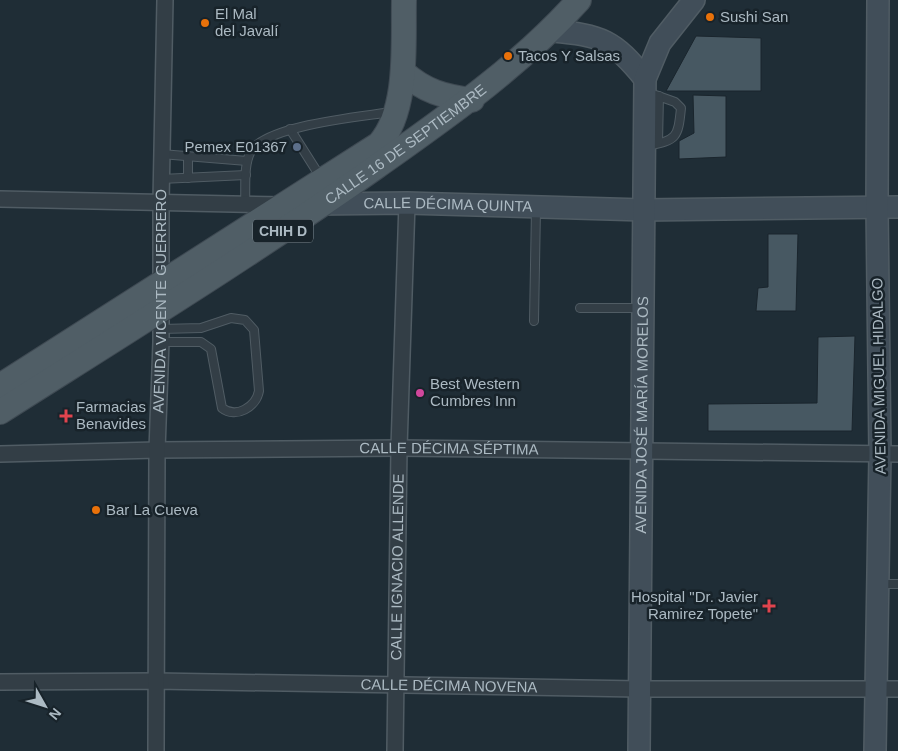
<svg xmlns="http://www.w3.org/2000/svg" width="898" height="751" font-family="Arial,sans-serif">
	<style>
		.building { fill: #475862; stroke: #1a252d }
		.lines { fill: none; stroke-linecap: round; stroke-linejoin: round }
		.service-casing { stroke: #505c64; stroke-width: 10 }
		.minor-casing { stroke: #505c64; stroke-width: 18 }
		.secondary-casing { stroke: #505c64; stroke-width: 24 }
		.primary-casing { stroke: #3f4a53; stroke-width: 26 }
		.service { stroke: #333e46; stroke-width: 8 }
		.minor { stroke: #333e46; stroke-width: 15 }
		.secondary { stroke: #414e59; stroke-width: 21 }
		.primary { stroke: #505e66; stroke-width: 24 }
		.food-dot { fill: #e8710a; stroke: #18232a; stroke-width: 2 }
		.service-dot { fill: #5c6f8a; stroke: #18232a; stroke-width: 2 }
		.hotel-dot { fill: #d1479c; stroke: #18232a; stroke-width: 2 }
		.health-dot { fill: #e0444e; stroke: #18232a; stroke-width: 2 }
		.labels { text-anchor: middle; stroke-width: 5; stroke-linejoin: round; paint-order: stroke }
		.shield { fill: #18232a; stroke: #808d95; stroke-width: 1 }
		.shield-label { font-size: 14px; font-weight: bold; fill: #acbac3 }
		.poi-label { font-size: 15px; fill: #acbac3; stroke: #18232a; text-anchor: start }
		.street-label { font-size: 15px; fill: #acbac3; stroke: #18232a }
	</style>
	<rect width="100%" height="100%" fill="#1f2d36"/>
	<!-- building -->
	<g class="building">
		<path d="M 696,36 L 761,38 L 761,91 L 666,91 Z"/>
		<path d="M 693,95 L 726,96 L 726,157 L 679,159 L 679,141 L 694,133 Z"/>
		<path d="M 768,234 L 798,234 L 796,311 L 756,311 L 758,288 L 768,287 Z"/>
		<path d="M 855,336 L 852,431 L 708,431 L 708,404 L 817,403 L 818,337 Z"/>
	</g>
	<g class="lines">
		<defs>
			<g id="service">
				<path d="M 647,92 L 675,102 L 681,108 C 678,138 677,140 647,146"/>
				<path d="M 290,129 L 321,178"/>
				<path d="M 658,143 L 659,96"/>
				<path d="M 161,154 L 247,161"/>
				<path d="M 188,156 L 188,178"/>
				<path d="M 161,179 L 246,175"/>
				<path d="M 245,204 C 246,188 243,165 251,151 C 268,125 360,117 391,112"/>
				<path d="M 580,308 L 641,308"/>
				<path d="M 534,321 L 536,209"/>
				<path d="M 161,329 L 201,328 L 231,318 L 245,320 L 254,330 L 259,391 C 256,407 236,419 222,408 L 211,349 L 201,342 L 161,342"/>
				<path d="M 880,584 L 898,584"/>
			</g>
			<g id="minor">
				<path d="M 0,199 L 283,205"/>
				<path id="s1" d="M 0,454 L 157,450 L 399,448 L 898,454"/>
				<path id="s2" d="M 0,682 L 156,681 L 639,689 L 898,689"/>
				<path id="s3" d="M 156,751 L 157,450 L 161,342 L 161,201 L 165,0"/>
				<path id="s4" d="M 395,751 L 399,448 L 407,203"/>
			</g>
			<g id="secondary">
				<path d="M 552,31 C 601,35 614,40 645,79"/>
				<path id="s5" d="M 316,204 L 407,203 L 644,210 L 898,207"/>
				<path id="s6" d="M 639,751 L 645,79 L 660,43 L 694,0"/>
				<path d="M 875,751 L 880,454 L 877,207 L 878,0"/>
			</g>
			<g id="primary">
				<path d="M 403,72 C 424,91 444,97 472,100"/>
				<path d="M 0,386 L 379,144 C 409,110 403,44 404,0"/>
				<path id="s7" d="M 0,412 C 126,332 254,253 376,167 C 448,116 520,66 579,0"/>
			</g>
		</defs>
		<!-- service casing -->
		<use href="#service" class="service-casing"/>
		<!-- minor casing -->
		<use href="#minor" class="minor-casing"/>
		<!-- secondary casing -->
		<use href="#secondary" class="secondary-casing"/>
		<!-- primary casing -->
		<use href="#primary" class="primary-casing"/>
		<!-- service -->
		<use href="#service" class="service"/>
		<!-- minor -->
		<use href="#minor" class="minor"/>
		<!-- secondary -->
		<use href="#secondary" class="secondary"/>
		<!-- primary -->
		<use href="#primary" class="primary"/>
	</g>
	<!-- markers -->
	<g class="food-dot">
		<circle cx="710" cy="17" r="5"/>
		<circle cx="205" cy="23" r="5"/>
		<circle cx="508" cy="56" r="5"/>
		<circle cx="96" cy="510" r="5"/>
	</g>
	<circle class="service-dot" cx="297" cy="147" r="5"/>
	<circle class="hotel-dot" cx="420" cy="393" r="5"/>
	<g class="health-dot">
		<path d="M63.5 408.5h5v5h5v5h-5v5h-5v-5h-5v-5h5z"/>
		<path d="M766.5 598.5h5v5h5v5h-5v5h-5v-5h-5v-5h5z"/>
	</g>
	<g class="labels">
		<!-- shield labels -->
		<rect class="shield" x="253" y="219.5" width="60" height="23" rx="4"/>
		<g class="shield-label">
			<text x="283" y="236">CHIH D</text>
		</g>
		<!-- poi labels -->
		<g class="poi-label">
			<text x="215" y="19">El Mal<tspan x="215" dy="17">del Javalí</tspan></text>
			<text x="720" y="22">Sushi San</text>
			<text x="518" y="61">Tacos Y Salsas</text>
			<text x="287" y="152" text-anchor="end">Pemex E01367</text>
			<text x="430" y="389">Best Western<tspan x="430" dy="17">Cumbres Inn</tspan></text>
			<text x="76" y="412">Farmacias<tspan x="76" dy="17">Benavides</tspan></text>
			<text x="106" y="515">Bar La Cueva</text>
			<text x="758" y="602" text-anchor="end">Hospital "Dr. Javier<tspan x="758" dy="17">Ramirez Topete"</tspan></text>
		</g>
		<!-- street labels -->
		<g class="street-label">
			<text dy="5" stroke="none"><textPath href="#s7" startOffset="486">CALLE 16 DE SEPTIEMBRE</textPath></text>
			<text dy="5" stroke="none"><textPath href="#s5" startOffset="132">CALLE DÉCIMA QUINTA</textPath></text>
			<text dy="5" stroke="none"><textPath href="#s3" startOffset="450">AVENIDA VICENTE GUERRERO</textPath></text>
			<text transform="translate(879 376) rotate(-91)" y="5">AVENIDA MIGUEL HIDALGO</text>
			<text dy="5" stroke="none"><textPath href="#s6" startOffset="336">AVENIDA JOSÉ MARÍA MORELOS</textPath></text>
			<text dy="5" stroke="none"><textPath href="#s1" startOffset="449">CALLE DÉCIMA SÉPTIMA</textPath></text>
			<text dy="5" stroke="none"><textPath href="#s4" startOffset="184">CALLE IGNACIO ALLENDE</textPath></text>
			<text dy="5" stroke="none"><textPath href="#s2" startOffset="449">CALLE DÉCIMA NOVENA</textPath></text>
		</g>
	</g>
	<!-- north arrow -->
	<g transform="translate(45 706) rotate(129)" stroke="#18232a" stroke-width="4" paint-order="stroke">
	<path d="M0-4L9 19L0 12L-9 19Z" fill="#acbac3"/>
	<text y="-8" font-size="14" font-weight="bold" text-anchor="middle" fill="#acbac3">N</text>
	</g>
</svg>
